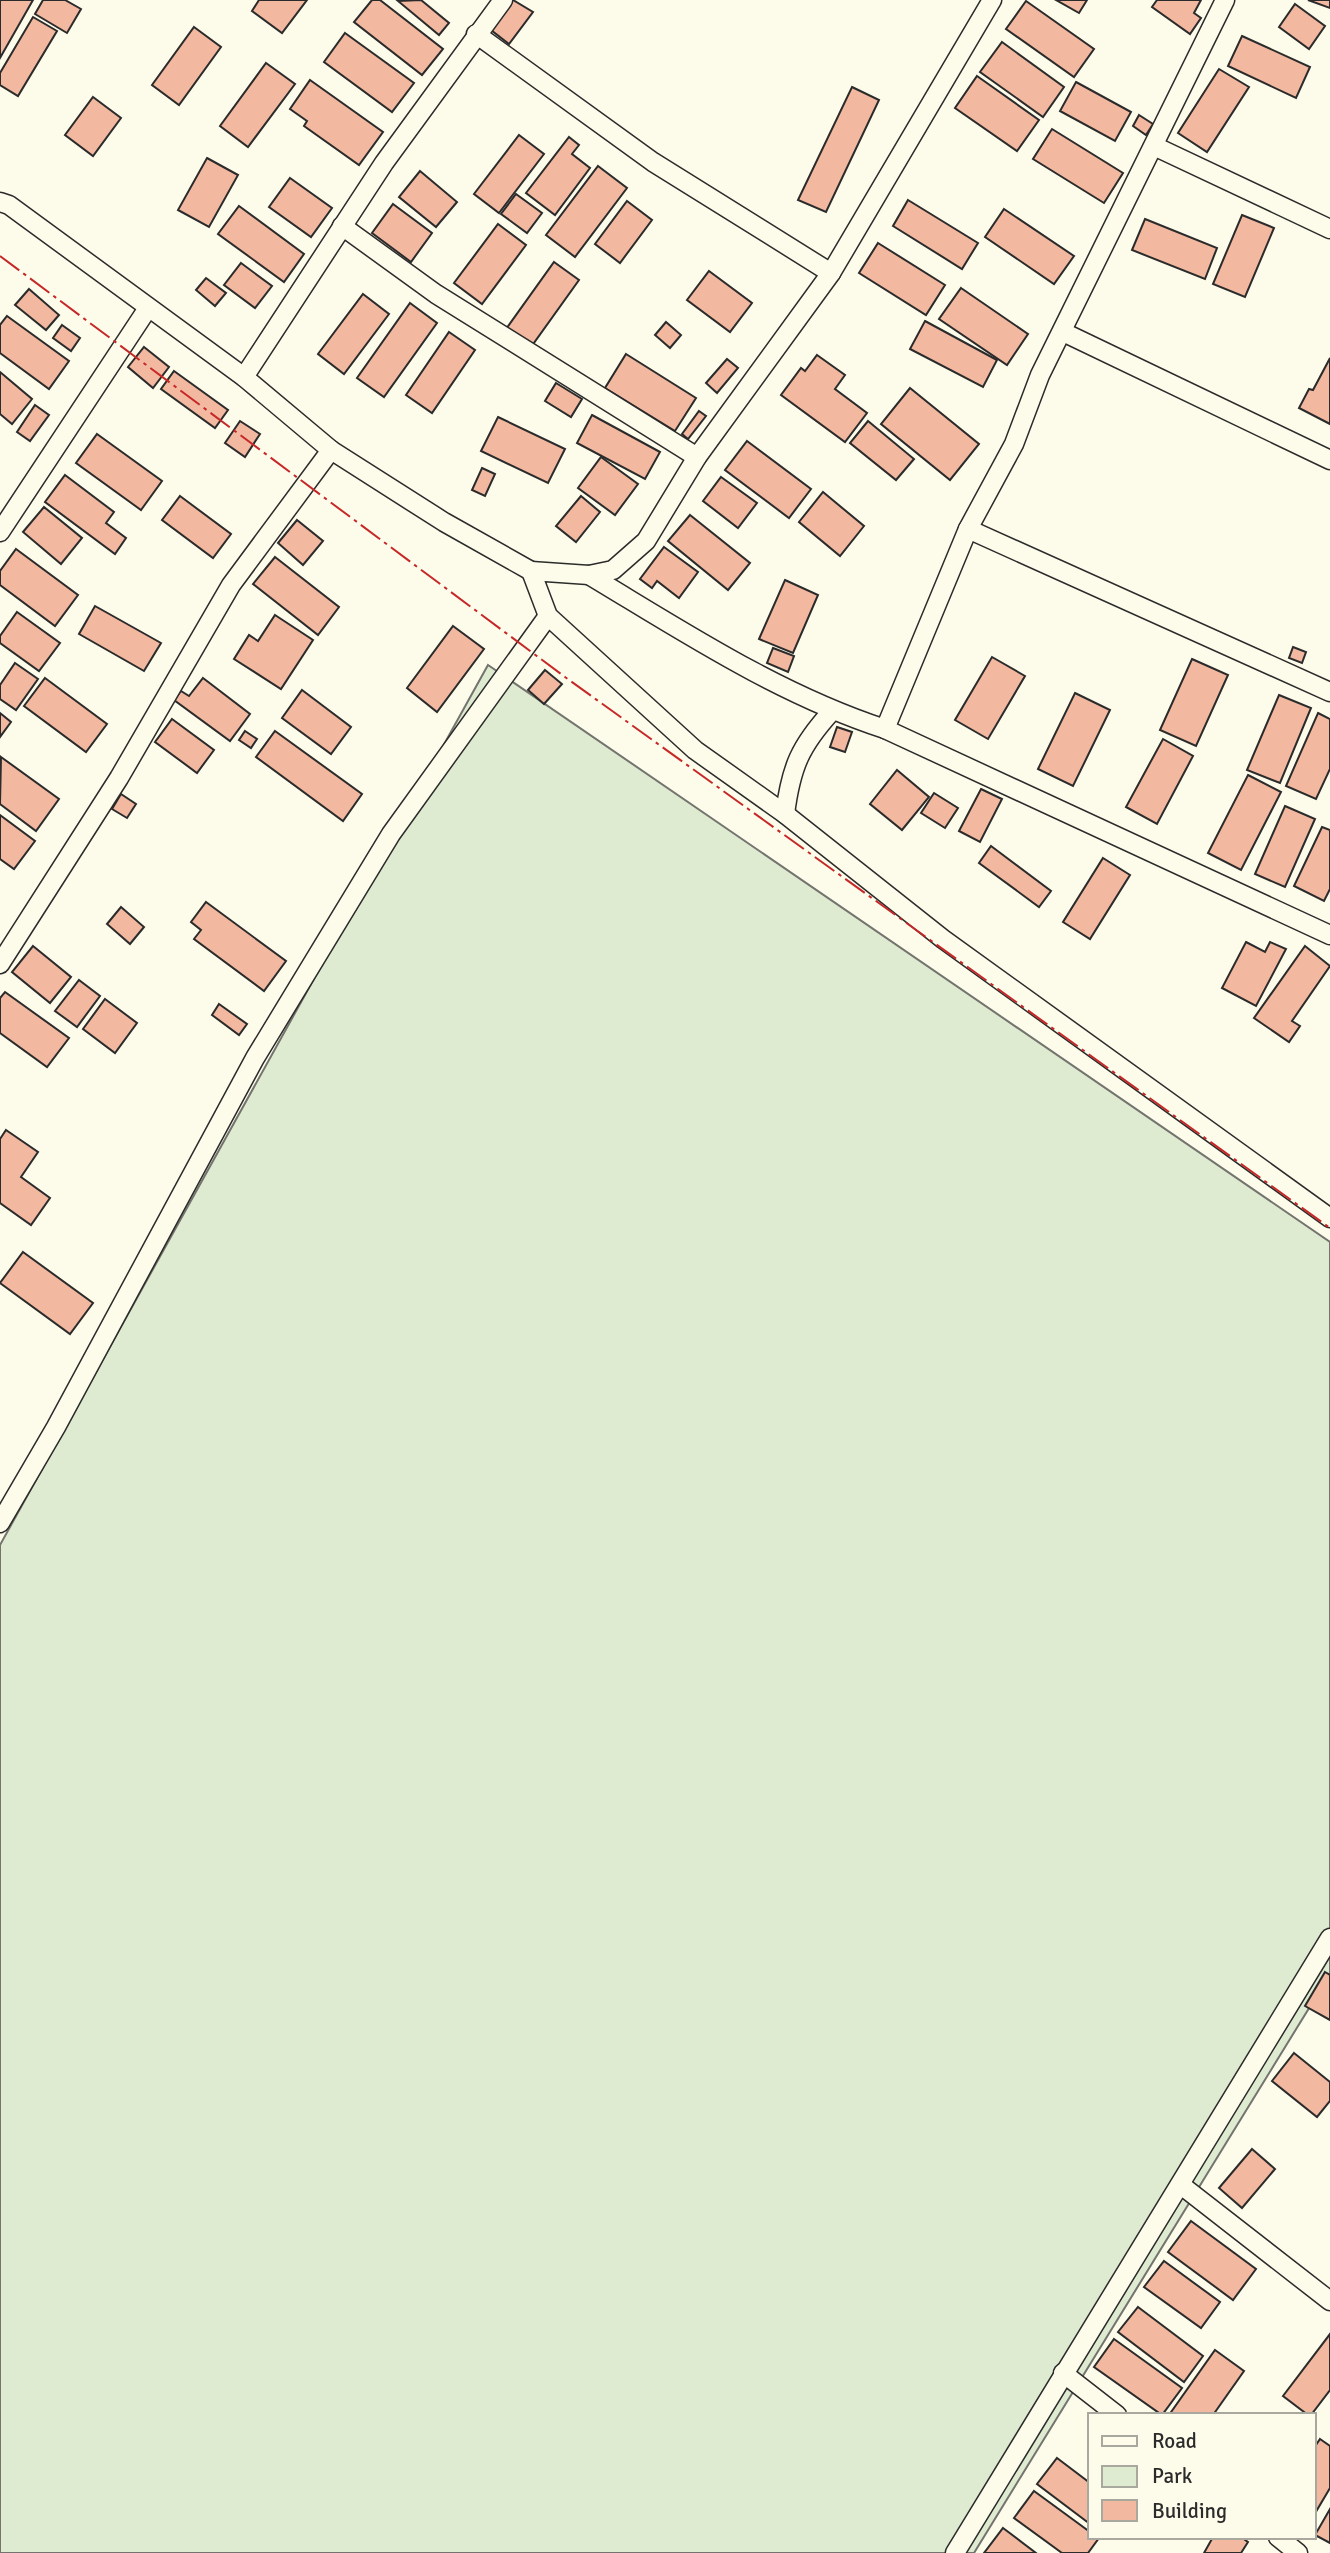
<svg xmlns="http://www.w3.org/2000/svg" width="1330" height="2553" font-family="Signika,sans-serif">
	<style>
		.green { fill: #deebd1; stroke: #74746e; stroke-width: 2 }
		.building { fill: #f2b8a0; stroke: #2b2b2b; stroke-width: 2 }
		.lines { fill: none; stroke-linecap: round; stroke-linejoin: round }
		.street-casing { stroke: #2b2b2b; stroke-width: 21 }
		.street { stroke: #fdfbea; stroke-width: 18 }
		.power { stroke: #c62828; stroke-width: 2; stroke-dasharray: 24 5 3.5 5; stroke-linecap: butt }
	</style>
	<rect width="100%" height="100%" fill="#fdfbea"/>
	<!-- green -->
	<path class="green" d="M 488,665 L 1330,1242 L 1330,1974 L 974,2553 L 0,2553 L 0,1545 Z"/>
	<!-- building -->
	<g class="building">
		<path d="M 0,0 L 33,0 L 0,58 Z"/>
		<path d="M 43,0 L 65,0 L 81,9 L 67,33 L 35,14 Z"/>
		<path d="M 259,0 L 307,0 L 282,33 L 252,11 Z"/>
		<path d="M 372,0 L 380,0 L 443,49 L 422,75 L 354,22 Z"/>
		<path d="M 421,0 L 449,23 L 439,35 L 398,1 Z"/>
		<path d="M 513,0 L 533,12 L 509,44 L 491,30 Z"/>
		<path d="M 1056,0 L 1087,0 L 1079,13 Z"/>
		<path d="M 1157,0 L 1201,0 L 1194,13 L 1201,18 L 1190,34 L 1152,7 Z"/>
		<path d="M 1308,0 L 1330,0 L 1330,8 Z"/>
		<path d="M 1026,1 L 1094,49 L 1074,77 L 1006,29 Z"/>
		<path d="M 1295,4 L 1325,26 L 1309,49 L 1279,27 Z"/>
		<path d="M 33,17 L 57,31 L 18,96 L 0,85 L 0,73 Z"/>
		<path d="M 194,27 L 221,47 L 179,105 L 152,85 Z"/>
		<path d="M 345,33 L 414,83 L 392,112 L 324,62 Z"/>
		<path d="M 1242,36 L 1310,67 L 1296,98 L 1228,66 Z"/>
		<path d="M 1002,42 L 1064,87 L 1043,117 L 980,72 Z"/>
		<path d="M 266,63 L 295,84 L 248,147 L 220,126 Z"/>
		<path d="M 1219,69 L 1249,87 L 1207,152 L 1178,133 Z"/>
		<path d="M 977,76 L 1039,120 L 1017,151 L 955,108 Z"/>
		<path d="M 310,80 L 383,132 L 359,165 L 304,126 L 307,121 L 290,109 Z"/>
		<path d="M 1076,82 L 1131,112 L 1115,141 L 1060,111 Z"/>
		<path d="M 852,87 L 879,100 L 826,212 L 798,200 Z"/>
		<path d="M 93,97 L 121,118 L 93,156 L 65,135 Z"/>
		<path d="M 1139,115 L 1153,124 L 1146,135 L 1133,126 Z"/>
		<path d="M 1052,129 L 1123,173 L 1104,203 L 1033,159 Z"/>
		<path d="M 519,135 L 544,154 L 499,213 L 474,194 Z"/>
		<path d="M 569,137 L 579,145 L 572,154 L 590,168 L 555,215 L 526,193 Z"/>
		<path d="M 207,158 L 238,175 L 209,227 L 178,210 Z"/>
		<path d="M 598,166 L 627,188 L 575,257 L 546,235 Z"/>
		<path d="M 420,171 L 457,202 L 436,227 L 399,197 Z"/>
		<path d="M 290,178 L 332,208 L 311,237 L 269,207 Z"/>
		<path d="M 516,194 L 542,213 L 527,233 L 501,214 Z"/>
		<path d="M 908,200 L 978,243 L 962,269 L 893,226 Z"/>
		<path d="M 627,201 L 652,220 L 620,263 L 595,244 Z"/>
		<path d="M 393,204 L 432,233 L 411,262 L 372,233 Z"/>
		<path d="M 239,206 L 304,254 L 284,282 L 218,234 Z"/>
		<path d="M 1004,209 L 1074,256 L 1054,284 L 985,237 Z"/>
		<path d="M 1242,215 L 1274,228 L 1245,297 L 1213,284 Z"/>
		<path d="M 1145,219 L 1217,248 L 1205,279 L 1132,250 Z"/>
		<path d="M 498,224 L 526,245 L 482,304 L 454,283 Z"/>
		<path d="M 878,243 L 945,285 L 926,315 L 859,273 Z"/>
		<path d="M 554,262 L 579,280 L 531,347 L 506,329 Z"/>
		<path d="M 241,263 L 272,286 L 255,308 L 224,285 Z"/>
		<path d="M 709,271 L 752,303 L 730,332 L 687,300 Z"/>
		<path d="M 206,278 L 226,293 L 215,306 L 196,290 Z"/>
		<path d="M 961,288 L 1028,334 L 1007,365 L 939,319 Z"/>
		<path d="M 29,289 L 59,315 L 46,330 L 15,305 Z"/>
		<path d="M 363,294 L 389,314 L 344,374 L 318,354 Z"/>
		<path d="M 410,303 L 437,323 L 384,397 L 357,378 Z"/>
		<path d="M 7,316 L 69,361 L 49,389 L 0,353 L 0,325 Z"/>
		<path d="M 925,321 L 997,360 L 983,387 L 910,349 Z"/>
		<path d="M 666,322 L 681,335 L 670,348 L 655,335 Z"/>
		<path d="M 62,325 L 80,338 L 71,351 L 53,338 Z"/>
		<path d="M 449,332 L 475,350 L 432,413 L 406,395 Z"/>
		<path d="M 144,347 L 169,367 L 153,388 L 128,367 Z"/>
		<path d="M 626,354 L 696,398 L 675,431 L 605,388 Z"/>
		<path d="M 817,355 L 845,375 L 835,389 L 867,413 L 845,442 L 781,395 L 801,368 L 805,371 Z"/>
		<path d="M 1330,358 L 1330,424 L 1299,408 L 1309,389 L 1313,390 Z"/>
		<path d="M 727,359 L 738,368 L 717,393 L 706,383 Z"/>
		<path d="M 174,371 L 228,410 L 215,428 L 161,389 Z"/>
		<path d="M 0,372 L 32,399 L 12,424 L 0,414 Z"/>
		<path d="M 556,383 L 582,399 L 571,417 L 545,401 Z"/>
		<path d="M 910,388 L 979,444 L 950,480 L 881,424 Z"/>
		<path d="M 35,405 L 49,415 L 30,441 L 17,432 Z"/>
		<path d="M 699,411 L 706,416 L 688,439 L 682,434 Z"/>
		<path d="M 592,415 L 660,452 L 645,479 L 577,443 Z"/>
		<path d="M 498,417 L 565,449 L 548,483 L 481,451 Z"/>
		<path d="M 240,421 L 260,434 L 245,457 L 225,443 Z"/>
		<path d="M 868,421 L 914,459 L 896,480 L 850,443 Z"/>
		<path d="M 97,434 L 162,481 L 141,510 L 76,463 Z"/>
		<path d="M 747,441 L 811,489 L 789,518 L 725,470 Z"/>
		<path d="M 601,457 L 638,484 L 615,515 L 578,488 Z"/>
		<path d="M 482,468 L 495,474 L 485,496 L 472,490 Z"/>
		<path d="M 65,475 L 114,512 L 106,523 L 126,538 L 115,554 L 45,502 Z"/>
		<path d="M 721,477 L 757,503 L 738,528 L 703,501 Z"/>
		<path d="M 823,492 L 864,526 L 840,556 L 799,522 Z"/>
		<path d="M 180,496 L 231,534 L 213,558 L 162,520 Z"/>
		<path d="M 581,496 L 600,512 L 576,542 L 556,526 Z"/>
		<path d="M 44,507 L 82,538 L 61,564 L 23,532 Z"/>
		<path d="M 690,515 L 750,563 L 728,590 L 668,541 Z"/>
		<path d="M 297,520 L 323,541 L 303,565 L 278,543 Z"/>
		<path d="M 664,547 L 698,572 L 679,598 L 657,581 L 652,588 L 640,579 Z"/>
		<path d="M 16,549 L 78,595 L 55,626 L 0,585 L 0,571 Z"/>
		<path d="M 275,557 L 339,607 L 318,635 L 253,584 Z"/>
		<path d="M 785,580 L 818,595 L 793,653 L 759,639 Z"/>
		<path d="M 95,606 L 161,643 L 144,671 L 79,634 Z"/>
		<path d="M 17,612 L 60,643 L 39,671 L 0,643 L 0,636 Z"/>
		<path d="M 275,615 L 313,640 L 281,689 L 234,659 L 249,635 L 258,641 Z"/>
		<path d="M 453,626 L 484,649 L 437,712 L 407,688 Z"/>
		<path d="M 1293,647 L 1306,652 L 1302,663 L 1289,658 Z"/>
		<path d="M 773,648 L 794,656 L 788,672 L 767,663 Z"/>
		<path d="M 992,657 L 1025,676 L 988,739 L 955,720 Z"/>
		<path d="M 1192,659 L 1228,675 L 1196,746 L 1160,730 Z"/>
		<path d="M 15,663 L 38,679 L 16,710 L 0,699 L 0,685 Z"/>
		<path d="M 545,670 L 562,684 L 544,704 L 528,690 Z"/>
		<path d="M 45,678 L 107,724 L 86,752 L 24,706 Z"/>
		<path d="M 203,678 L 250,714 L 230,741 L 174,700 L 181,691 L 189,696 Z"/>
		<path d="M 302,690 L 351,727 L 331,754 L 282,718 Z"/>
		<path d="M 1075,693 L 1110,710 L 1073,786 L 1038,769 Z"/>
		<path d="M 1279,695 L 1311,708 L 1280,783 L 1247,770 Z"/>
		<path d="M 0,713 L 11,722 L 0,737 Z"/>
		<path d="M 1318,713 L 1330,719 L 1330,769 L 1316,799 L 1286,786 Z"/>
		<path d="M 172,719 L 214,750 L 197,773 L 155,742 Z"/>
		<path d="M 837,727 L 852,732 L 845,752 L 830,747 Z"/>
		<path d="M 245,731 L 257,739 L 251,748 L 239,740 Z"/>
		<path d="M 275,731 L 362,794 L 343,821 L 256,757 Z"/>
		<path d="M 1163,739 L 1193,756 L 1157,824 L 1126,807 Z"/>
		<path d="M 1,757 L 59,799 L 36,831 L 0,804 Z"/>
		<path d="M 897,770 L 929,797 L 902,830 L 870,804 Z"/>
		<path d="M 1248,775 L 1281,792 L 1241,870 L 1208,853 Z"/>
		<path d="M 981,789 L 1002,799 L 980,842 L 959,831 Z"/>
		<path d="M 934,793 L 958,808 L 945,828 L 921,813 Z"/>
		<path d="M 121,794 L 136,804 L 127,818 L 112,809 Z"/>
		<path d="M 1285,806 L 1315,819 L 1285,887 L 1255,874 Z"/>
		<path d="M 0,815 L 35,841 L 14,869 L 0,859 Z"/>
		<path d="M 1322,827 L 1330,830 L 1330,889 L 1324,901 L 1294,886 Z"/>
		<path d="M 991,846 L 1051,891 L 1039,907 L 979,863 Z"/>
		<path d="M 1103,858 L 1130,875 L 1090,939 L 1063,922 Z"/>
		<path d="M 206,902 L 286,961 L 264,991 L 194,939 L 201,930 L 191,922 Z"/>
		<path d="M 121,907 L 144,927 L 130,944 L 107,924 Z"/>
		<path d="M 1246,942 L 1265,952 L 1270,942 L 1286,949 L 1256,1006 L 1222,988 Z"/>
		<path d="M 33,946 L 71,977 L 50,1003 L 12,972 Z"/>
		<path d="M 1305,946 L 1330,966 L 1292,1021 L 1300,1026 L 1289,1042 L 1254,1018 Z"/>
		<path d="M 79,980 L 100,996 L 77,1027 L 55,1011 Z"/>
		<path d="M 5,992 L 69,1038 L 47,1067 L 0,1033 L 0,998 Z"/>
		<path d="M 105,999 L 137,1023 L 115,1053 L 83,1029 Z"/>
		<path d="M 219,1004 L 247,1024 L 239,1035 L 212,1015 Z"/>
		<path d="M 6,1130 L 38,1152 L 21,1177 L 50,1198 L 31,1225 L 0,1203 L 0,1139 Z"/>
		<path d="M 23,1252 L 93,1303 L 70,1334 L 0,1283 Z"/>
		<path d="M 1325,1972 L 1330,1975 L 1330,2020 L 1305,2006 Z"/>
		<path d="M 1294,2053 L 1330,2082 L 1330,2101 L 1317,2117 L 1272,2081 Z"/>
		<path d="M 1252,2149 L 1275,2169 L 1242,2208 L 1219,2188 Z"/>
		<path d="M 1191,2221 L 1256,2269 L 1233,2300 L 1168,2252 Z"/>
		<path d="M 1164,2261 L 1220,2302 L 1201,2328 L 1144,2287 Z"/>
		<path d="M 1138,2307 L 1203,2356 L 1184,2382 L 1118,2332 Z"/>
		<path d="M 1330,2334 L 1330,2390 L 1311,2415 L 1308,2415 L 1283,2396 Z"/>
		<path d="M 1114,2339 L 1182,2388 L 1162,2415 L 1094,2367 Z"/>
		<path d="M 1215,2350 L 1244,2371 L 1213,2415 L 1169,2415 Z"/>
		<path d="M 1320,2439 L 1330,2446 L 1330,2488 L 1314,2515 L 1314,2448 Z"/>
		<path d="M 1057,2458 L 1090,2483 L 1090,2524 L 1037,2484 Z"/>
		<path d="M 1034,2491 L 1090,2532 L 1090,2537 L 1099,2538 L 1088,2553 L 1062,2553 L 1014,2518 Z"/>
		<path d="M 1330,2509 L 1330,2543 L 1315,2535 Z"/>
		<path d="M 1003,2528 L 1036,2553 L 984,2553 Z"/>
		<path d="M 1213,2537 L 1241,2537 L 1248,2542 L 1241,2553 L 1204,2553 Z"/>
	</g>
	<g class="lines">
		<defs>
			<g id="street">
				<path d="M 992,0 L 831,273 L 697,457 L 646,541 L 613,570 L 589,575 L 531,571 L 548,616 L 695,750 L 785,814 L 943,939 L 1330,1218"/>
				<path d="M 476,34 L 653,162 L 831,273"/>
				<path d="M 1154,146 L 1330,229"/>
				<path d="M 0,202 L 9,205 L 244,377 L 331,450 L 444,522 L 531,571"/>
				<path d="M 342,226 L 436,294 L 697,457"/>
				<path d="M 1063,332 L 1330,460"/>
				<path d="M 244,377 L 384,163 L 503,0"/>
				<path d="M 968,529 L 1330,692"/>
				<path d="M 0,532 L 148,308"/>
				<path d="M 589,575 C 684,632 778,694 885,729 L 1330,935"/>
				<path d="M 885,729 L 968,529 L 1014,444 L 1040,375 L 1225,0"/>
				<path d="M 785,814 C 791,767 800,746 832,711"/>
				<path d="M 0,964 L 119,778 L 231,585 L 331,450"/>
				<path d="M 0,1523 L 56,1427 L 255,1058 L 391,834 L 548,616"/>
				<path d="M 1181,2185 L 1330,2301"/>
				<path d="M 1063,2373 L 1117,2415"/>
				<path d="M 1278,2537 L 1298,2553"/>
				<path d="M 955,2553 L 1330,1938"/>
			</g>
		</defs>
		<!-- street casing -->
		<use href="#street" class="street-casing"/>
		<!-- street -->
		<use href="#street" class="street"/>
		<!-- power -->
		<path class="power" d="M 0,256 L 565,677 L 1330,1228"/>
	</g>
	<!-- legend -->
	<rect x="1088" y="2413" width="228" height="126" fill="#fdfbea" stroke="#a9a89e" stroke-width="2"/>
	<rect x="1102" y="2436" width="35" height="10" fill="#fdfbea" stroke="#a9a89e" stroke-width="2"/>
	<text x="1152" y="2448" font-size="21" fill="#2b2b2b">Road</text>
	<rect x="1102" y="2466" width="35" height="21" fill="#deebd1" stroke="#a9a89e" stroke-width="2"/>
	<text x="1152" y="2483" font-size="21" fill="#2b2b2b">Park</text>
	<rect x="1102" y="2500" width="35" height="21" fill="#f2b8a0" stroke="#a9a89e" stroke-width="2"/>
	<text x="1152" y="2518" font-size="21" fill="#2b2b2b">Building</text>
</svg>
